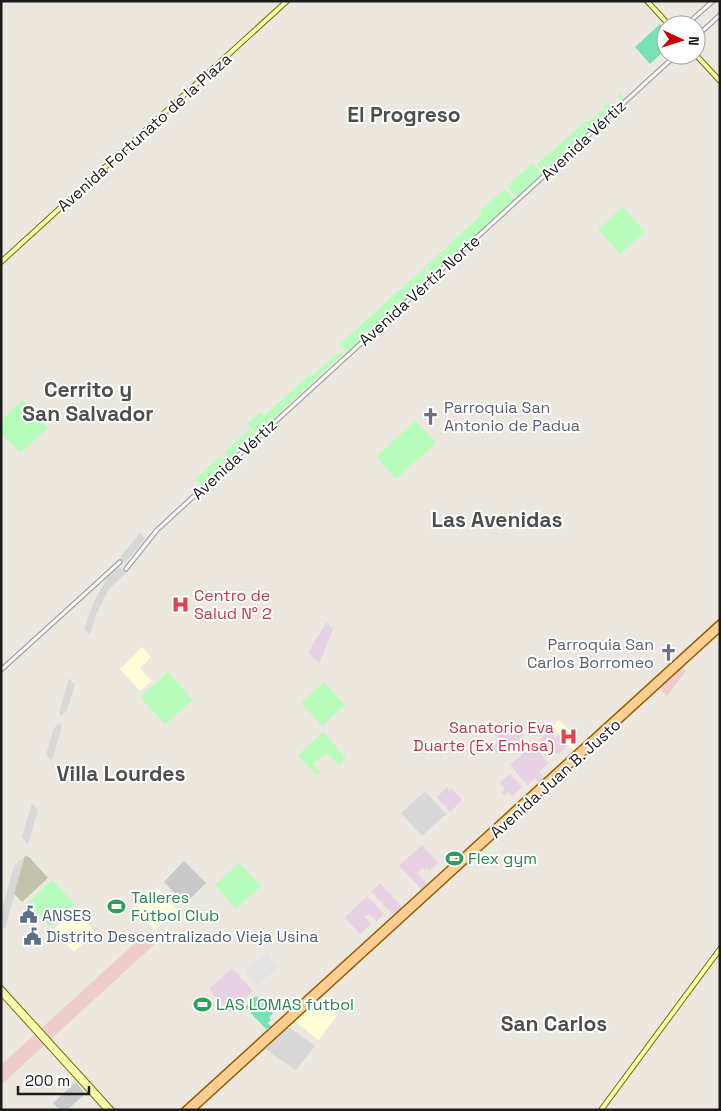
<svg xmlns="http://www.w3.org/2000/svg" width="721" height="1111" font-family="'Space Grotesk',sans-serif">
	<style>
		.residential { fill: #d9d8d8 }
		.commercial { fill: #f0cdcd }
		.industrial { fill: #e7d1e3 }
		.education { fill: #fffed7 }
		.religious { fill: #c9c9c9 }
		.construction { fill: #c2c2ab }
		.park { fill: #b8fcbc }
		.pitch { fill: #78e2b7 }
		.parking { fill: #e3e3e3 }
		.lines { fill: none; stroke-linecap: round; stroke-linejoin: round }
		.tertiary-casing { stroke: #a2a2a2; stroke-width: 5.5 }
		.secondary-casing { stroke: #6a7400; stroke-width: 6 }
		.primary-casing { stroke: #925e00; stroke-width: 8 }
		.tertiary { stroke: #fff; stroke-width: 3 }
		.secondary { stroke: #fafdae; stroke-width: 4 }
		.primary { stroke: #ffce93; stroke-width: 5 }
		.labels { text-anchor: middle; stroke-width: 4; stroke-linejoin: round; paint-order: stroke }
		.street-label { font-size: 16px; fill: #1b1b1b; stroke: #fff }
		.worship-label { font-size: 16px; fill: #5b616d; stroke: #fff; text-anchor: start }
		.health-label { font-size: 16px; fill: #be3a42; stroke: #fff; text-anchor: start }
		.leisure-label { font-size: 16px; fill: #27864d; stroke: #fff; text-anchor: start }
		.service-label { font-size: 16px; fill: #4e5e75; stroke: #fff; text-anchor: start }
		.district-label { font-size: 21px; font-weight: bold; fill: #4e4e4e; stroke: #fff }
	</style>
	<rect width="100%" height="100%" fill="#ede8df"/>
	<!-- residential -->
	<g class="residential">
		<path d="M 140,533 L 145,539 L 125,563 L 120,557 Z"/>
		<path d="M 120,567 L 126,573 L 109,589 L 96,615 L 90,635 L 84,629 L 95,599 L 108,577 L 117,568 L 119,569 Z"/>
		<path d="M 69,678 L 75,685 L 67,710 L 61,716 L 59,713 Z"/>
		<path d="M 60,723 L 62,726 L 52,761 L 46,754 L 54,728 Z"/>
		<path d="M 425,791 L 446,814 L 422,836 L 401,813 Z"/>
		<path d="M 32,803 L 38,810 L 28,844 L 22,837 Z"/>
		<path d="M 25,856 L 5,929 L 1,925 L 1,913 L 14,866 Z"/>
		<path d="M 286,1028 L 290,1028 L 315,1046 L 296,1070 L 265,1049 Z"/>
	</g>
	<!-- commercial -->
	<g class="commercial">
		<path d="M 681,667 L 686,671 L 667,696 L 659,689 Z"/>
		<path d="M 146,933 L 156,943 L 1,1085 L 1,1065 Z"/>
	</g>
	<!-- industrial -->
	<g class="industrial">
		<path d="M 327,622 L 333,629 L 319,664 L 308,652 Z"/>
		<path d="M 511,721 L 524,735 L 519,740 L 523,746 L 514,754 L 506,746 L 498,754 L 491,746 L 499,739 L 492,732 L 501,723 L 504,727 Z"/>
		<path d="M 549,730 L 555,738 L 559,735 L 568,745 L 558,755 L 550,747 L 545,750 L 538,742 Z"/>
		<path d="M 532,746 L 533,746 L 549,763 L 539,772 L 544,777 L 539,782 L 535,778 L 527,785 L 510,765 Z"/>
		<path d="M 510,774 L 522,787 L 512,796 L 508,792 L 504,795 L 501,793 L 505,789 L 500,783 Z"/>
		<path d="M 447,787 L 450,791 L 452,789 L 462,800 L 450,812 L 437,797 Z"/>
		<path d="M 422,845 L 438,863 L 429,871 L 427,868 L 424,870 L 422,868 L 417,873 L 427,884 L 421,889 L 399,866 Z"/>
		<path d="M 380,883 L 402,907 L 393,915 L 371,891 Z"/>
		<path d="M 367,896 L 384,914 L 377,921 L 369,914 L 365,917 L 371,924 L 360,934 L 345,918 L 346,916 Z"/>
		<path d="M 232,968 L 253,991 L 230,1013 L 209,989 Z"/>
	</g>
	<!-- education -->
	<g class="education">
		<path d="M 142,647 L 151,657 L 140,668 L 152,681 L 140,691 L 120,669 Z"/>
		<path d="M 559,720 L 577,738 L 572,742 L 576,747 L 573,750 L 552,727 Z"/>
		<path d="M 157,887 L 177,910 L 155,930 L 134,908 Z"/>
		<path d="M 76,910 L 96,933 L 74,952 L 55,930 L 55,928 Z"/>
		<path d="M 317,1001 L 337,1015 L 319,1040 L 318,1040 L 294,1021 Z"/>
	</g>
	<!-- religious -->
	<g class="religious">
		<path d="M 184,861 L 206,883 L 185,904 L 164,882 Z"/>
		<path d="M 76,1082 L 85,1094 L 67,1110 L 60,1110 L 53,1103 Z"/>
	</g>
	<!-- construction -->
	<path class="construction" d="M 25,856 L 29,857 L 48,878 L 22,902 L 14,894 Z"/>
	<!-- park -->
	<g class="park">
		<path d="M 619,93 L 625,100 L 545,173 L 537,164 L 586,121 L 588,122 L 604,109 L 604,105 L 606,102 L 611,107 L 620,100 L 617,96 Z"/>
		<path d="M 533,163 L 543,174 L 517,198 L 507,186 Z"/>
		<path d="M 505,189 L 515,200 L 429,278 L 427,265 L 482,214 L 480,211 Z"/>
		<path d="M 623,207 L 645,232 L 620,254 L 598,229 Z"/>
		<path d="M 425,267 L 426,281 L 348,353 L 340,344 Z"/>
		<path d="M 340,351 L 343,354 L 256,434 L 247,423 L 260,412 L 264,416 L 310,374 L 312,376 Z"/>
		<path d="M 23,400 L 48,428 L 20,453 L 1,433 L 1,420 Z"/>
		<path d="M 415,421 L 435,441 L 435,444 L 396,479 L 376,457 Z"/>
		<path d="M 250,429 L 254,436 L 229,458 L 224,453 Z"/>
		<path d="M 221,456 L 226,462 L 201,485 L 195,479 Z"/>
		<path d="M 168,672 L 193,700 L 165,724 L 140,697 Z"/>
		<path d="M 324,682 L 345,705 L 322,726 L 301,703 Z"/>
		<path d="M 323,732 L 346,758 L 339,765 L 327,753 L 313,764 L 320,773 L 317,776 L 298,755 Z"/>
		<path d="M 239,863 L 261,886 L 236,909 L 215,885 Z"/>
		<path d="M 52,880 L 73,902 L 74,905 L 49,926 L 28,903 Z"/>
	</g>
	<!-- pitch -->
	<g class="pitch">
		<path d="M 660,24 L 666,31 L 666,49 L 650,64 L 635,47 Z"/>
		<path d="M 256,996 L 273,1013 L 269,1018 L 271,1020 L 268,1023 L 271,1027 L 266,1029 L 245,1007 Z"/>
	</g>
	<!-- parking -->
	<path class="parking" d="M 267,952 L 280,966 L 256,986 L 244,972 Z"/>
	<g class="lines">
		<defs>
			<g id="tertiary">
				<path d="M 686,25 L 713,1"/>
				<path d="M 696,37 L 720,15"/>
				<path d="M 126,569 L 157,530 L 676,55"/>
				<path d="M 1,670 L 120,562"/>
			</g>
			<g id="secondary">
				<path d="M 647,1 L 669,25"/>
				<path d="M 696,55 L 720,81"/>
				<path d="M 1,262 L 287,1"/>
				<path d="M 1,988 L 112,1110"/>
				<path d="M 1,993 L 107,1110"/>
				<path d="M 601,1110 L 720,949"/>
			</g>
			<g id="primary">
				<path d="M 185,1110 L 720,623"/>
				<path d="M 192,1110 L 720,628"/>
			</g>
		</defs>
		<!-- tertiary casing -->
		<use href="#tertiary" class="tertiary-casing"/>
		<!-- secondary casing -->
		<use href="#secondary" class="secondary-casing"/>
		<!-- primary casing -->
		<use href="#primary" class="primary-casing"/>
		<!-- tertiary -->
		<use href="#tertiary" class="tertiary"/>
		<!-- secondary -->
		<use href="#secondary" class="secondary"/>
		<!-- primary -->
		<use href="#primary" class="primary"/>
	</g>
	<!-- icons -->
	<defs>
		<symbol id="church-bare" viewBox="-9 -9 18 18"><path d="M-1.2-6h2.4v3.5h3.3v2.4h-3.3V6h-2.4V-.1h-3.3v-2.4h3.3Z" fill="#6b7280" stroke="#fff" stroke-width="2.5" paint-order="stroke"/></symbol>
		<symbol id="hospital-bare" viewBox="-9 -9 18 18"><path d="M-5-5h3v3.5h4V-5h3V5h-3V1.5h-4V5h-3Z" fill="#e0444e" stroke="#fff" stroke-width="2.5" paint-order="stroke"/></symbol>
		<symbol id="stadium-bare" viewBox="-9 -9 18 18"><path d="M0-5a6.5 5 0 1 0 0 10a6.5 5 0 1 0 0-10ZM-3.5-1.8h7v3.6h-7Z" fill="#2e9e5b" stroke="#fff" stroke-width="2.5" paint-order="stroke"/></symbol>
		<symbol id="civic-bare" viewBox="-9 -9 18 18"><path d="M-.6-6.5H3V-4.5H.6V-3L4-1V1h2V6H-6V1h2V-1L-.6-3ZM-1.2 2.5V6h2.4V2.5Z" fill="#5c6f8a" stroke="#fff" stroke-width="2.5" paint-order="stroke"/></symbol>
	</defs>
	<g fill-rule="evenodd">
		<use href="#church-bare" x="418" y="404" width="25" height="25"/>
		<use href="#hospital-bare" x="168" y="592" width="25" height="25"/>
		<use href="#church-bare" x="656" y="640" width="25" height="25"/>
		<use href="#hospital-bare" x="556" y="724" width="25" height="25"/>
		<use href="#stadium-bare" x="442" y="846" width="25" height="25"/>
		<use href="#stadium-bare" x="104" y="894" width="25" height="25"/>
		<use href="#civic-bare" x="16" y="902" width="25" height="25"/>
		<use href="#civic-bare" x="20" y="924" width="25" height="25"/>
		<use href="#stadium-bare" x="190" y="992" width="25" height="25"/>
	</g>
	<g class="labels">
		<!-- street labels -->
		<g class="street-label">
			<text transform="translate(144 132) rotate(-42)" y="6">Avenida Fortunato de la Plaza</text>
			<text transform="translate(583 140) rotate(-43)" y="6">Avenida Vértiz</text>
			<text transform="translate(419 290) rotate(-42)" y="6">Avenida Vértiz Norte</text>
			<text transform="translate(234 459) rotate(-43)" y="6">Avenida Vértiz</text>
			<text transform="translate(555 778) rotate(-42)" y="6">Avenida Juan B. Justo</text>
		</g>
		<!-- worship labels -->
		<g class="worship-label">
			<text x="444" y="413">Parroquia San<tspan x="444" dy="18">Antonio de Padua</tspan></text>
			<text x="654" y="650" text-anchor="end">Parroquia San<tspan x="654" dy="18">Carlos Borromeo</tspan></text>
		</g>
		<!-- health labels -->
		<g class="health-label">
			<text x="194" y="601">Centro de<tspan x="194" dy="18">Salud N° 2</tspan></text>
			<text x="554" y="733" text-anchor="end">Sanatorio Eva<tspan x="554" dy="18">Duarte (Ex Emhsa)</tspan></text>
		</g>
		<!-- leisure labels -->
		<g class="leisure-label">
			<text x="468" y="864">Flex gym</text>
			<text x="131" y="903">Talleres<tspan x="131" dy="18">Fútbol Club</tspan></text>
			<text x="216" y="1010">LAS LOMAS futbol</text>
		</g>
		<!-- service labels -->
		<g class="service-label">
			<text x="42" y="921">ANSES</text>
			<text x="46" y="942">Distrito Descentralizado Vieja Usina</text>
		</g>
		<!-- district labels -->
		<g class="district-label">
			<text x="404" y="122">El Progreso</text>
			<text x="88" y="397">Cerrito y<tspan x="88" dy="24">San Salvador</tspan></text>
			<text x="497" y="527">Las Avenidas</text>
			<text x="121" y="781">Villa Lourdes</text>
			<text x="554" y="1031">San Carlos</text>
		</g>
	</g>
	<!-- border -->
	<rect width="721" height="1111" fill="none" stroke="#1b1b1b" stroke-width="5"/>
	<!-- north arrow -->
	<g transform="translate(681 40) rotate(94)"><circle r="24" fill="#ffffff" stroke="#a4a4a4"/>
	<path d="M0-4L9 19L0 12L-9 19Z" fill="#c60004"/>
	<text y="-8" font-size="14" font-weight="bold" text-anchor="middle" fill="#1b1b1b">N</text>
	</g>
	<!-- scale -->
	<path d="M18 1086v8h71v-8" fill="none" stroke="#1b1b1b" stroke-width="2.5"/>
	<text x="25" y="1086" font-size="15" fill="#1b1b1b" stroke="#ffffff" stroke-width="4" paint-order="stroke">200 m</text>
</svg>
